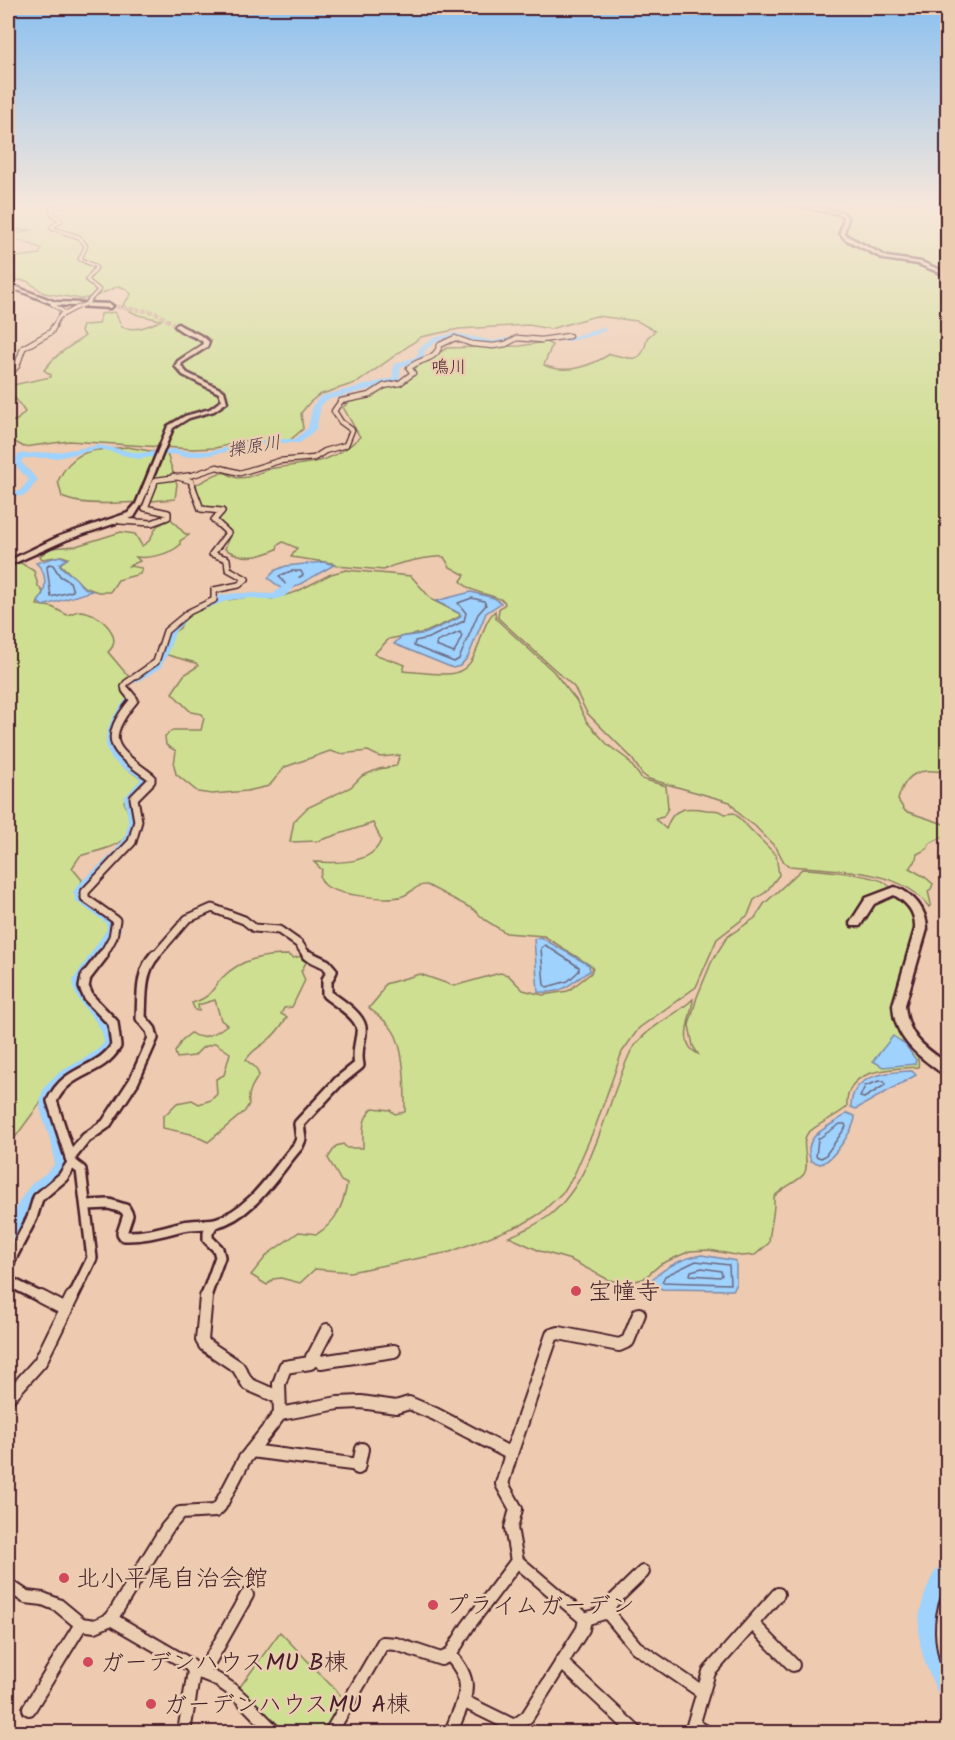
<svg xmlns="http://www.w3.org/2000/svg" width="955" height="1740" font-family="Kalam,'Klee One',sans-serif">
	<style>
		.green { fill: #cedf92; stroke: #8c7f5e; stroke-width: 1.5 }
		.water { fill: #9fd2fd; stroke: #7d8aa9; stroke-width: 1.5 }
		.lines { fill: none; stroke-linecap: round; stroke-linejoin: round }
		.shore { stroke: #6c677f; stroke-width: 1.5 }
		.river { fill: #9fd2fd; fill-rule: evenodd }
		.secondary-tunnel { stroke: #cca895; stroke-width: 4.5; stroke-dasharray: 4.5 2; stroke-linecap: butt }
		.street-far5-casing { stroke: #4a1f2b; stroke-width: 5 }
		.street-far4-casing { stroke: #4a1f2b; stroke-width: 7 }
		.street-far3-casing { stroke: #4a1f2b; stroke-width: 8 }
		.street-far2-casing { stroke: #4a1f2b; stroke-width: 11 }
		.street-far1-casing { stroke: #4a1f2b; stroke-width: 14 }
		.street-casing { stroke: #4a1f2b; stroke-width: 16 }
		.secondary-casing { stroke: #4a1f2b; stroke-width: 5 }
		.street-far5 { stroke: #ebceb2; stroke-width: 3 }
		.street-far4 { stroke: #ebceb2; stroke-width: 4.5 }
		.street-far3 { stroke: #ebceb2; stroke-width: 5 }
		.street-far2 { stroke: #ebceb2; stroke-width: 7 }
		.street-far1 { stroke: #ebceb2; stroke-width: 9 }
		.street { stroke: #ebceb2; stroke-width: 12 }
		.secondary { fill: #ebceb2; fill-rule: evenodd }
		.street-bridge-casing { stroke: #4a1f2b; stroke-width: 5; stroke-linecap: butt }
		.street-bridge { stroke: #ebceb2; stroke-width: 3 }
		.poi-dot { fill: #d1495b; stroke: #ebceb2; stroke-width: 2 }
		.labels { text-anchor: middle; stroke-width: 5; stroke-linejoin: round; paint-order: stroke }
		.far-neighbourhood-label { font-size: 18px; fill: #4a1f2b; stroke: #ebceb2 }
		.far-water-label { font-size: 18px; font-style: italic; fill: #573a4a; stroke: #ebceb2 }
		.near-poi-label { font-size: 24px; fill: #4a1f2b; stroke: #ebceb2; text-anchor: start }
	</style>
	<rect width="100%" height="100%" fill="#edcab0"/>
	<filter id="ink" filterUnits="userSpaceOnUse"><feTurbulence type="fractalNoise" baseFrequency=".0167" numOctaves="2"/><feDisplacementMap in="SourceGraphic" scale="12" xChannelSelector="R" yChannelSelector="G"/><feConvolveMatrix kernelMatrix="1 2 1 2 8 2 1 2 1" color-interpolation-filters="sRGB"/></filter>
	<g filter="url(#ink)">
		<!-- green -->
		<g class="green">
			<path d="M 8,204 L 947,204 L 947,773 C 921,767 905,772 898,800 L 905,811 L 947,825 L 945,836 L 930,843 L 927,849 L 917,854 L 915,862 L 909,868 L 925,877 L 933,884 L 931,889 L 928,891 L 931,904 L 929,907 C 902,868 832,870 789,866 L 784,862 L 777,849 L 755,826 L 741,816 L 730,802 L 649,779 L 642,774 L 631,757 L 587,713 L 574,687 L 498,618 L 499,609 L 505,604 L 504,601 C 490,593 471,594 461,581 L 465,575 L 450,567 L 444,557 C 433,556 393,563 384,570 L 336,566 L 332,563 L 291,557 L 297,548 L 283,542 L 278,545 L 277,549 C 258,558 243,560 225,549 L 230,534 L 216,522 L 225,511 L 201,508 L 196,484 C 206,482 215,471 226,473 C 229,474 231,476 234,477 C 249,481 261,470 274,468 C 312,462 330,465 360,437 L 343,407 L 351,401 L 369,396 L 410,377 L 415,368 L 447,348 L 520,346 L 546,342 L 552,345 L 544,365 C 565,375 591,366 610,354 C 630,357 642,368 647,338 L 655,331 L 637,321 L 596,316 L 550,329 L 529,325 L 459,329 L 421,337 L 358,382 L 319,395 L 310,402 L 301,413 L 303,429 L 288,442 L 245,441 L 215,448 L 193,449 L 69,441 L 24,447 L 8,438 L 8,423 L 17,420 L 25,412 L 16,399 L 8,398 L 8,386 L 51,377 L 51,375 L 44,370 C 58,352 68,348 85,336 L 81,332 L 83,325 L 99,324 L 101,314 L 115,312 L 122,327 C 135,332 150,326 161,320 L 138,315 L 122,307 L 131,294 L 126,289 L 119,286 L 94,297 L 81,299 L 44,293 L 27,281 L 8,279 L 8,258 L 40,254 L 41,248 L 22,241 L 8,242 L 8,235 L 32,230 L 8,229 Z"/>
			<path d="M 127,447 L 167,454 L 177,484 L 175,499 C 149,501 85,509 62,497 L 58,481 C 74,447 93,451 127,447 Z"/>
			<path d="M 171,519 L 184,533 L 189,535 L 180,541 L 180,545 C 170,554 149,559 136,557 L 140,561 L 129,566 L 142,568 L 140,574 L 118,580 L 110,592 L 98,592 L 84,587 L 60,564 L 68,558 L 62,556 L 42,559 L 40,556 L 51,548 L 76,546 L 121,532 L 135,534 L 142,546 L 149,541 L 157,526 Z"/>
			<path d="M 8,555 L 34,571 L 38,586 L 43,592 L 37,605 L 52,607 L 67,615 C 71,614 76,611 81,611 C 98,612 126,637 108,652 L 129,677 L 121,686 L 127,699 L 126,704 C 117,712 115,717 111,728 C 101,759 120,765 143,779 L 124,801 C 126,808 131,817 131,824 C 129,848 97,850 80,856 L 72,868 L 82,880 L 77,899 L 107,921 L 110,927 L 76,985 L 84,1003 L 107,1035 L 108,1043 L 103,1053 L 79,1064 L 55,1083 L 8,1147 Z"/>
			<path d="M 346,570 L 411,576 L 432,600 L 460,614 L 459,617 L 426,632 L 389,639 L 374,654 L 405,665 L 403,671 C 417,672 443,676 455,673 C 482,666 477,628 495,611 L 496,619 L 553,671 L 576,700 L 587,722 L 608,745 L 627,759 L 642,779 L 666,786 L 668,808 L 663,817 L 655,819 L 666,829 C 673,806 687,807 707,810 C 715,811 718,809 725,814 L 734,813 L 776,855 L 779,875 L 766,892 L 754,900 L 748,915 L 717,939 L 696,987 L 639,1028 L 622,1052 L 596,1125 L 574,1175 L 564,1191 L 541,1213 L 523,1224 L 450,1252 L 350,1272 L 315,1269 L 300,1283 L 281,1278 L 273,1279 L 267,1285 L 251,1275 L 268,1254 L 299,1232 L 317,1234 C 336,1222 343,1206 347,1184 L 341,1181 L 328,1158 L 336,1146 L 343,1144 L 347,1148 L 363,1148 C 363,1132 361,1119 373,1108 L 390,1110 L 395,1114 L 405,1112 C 405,1089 405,1057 396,1036 C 391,1024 378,1016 369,1008 L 379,996 L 385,984 L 420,974 L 454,986 L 500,973 L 508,975 L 523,990 L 543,995 L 568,991 L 591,973 L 593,967 L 544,936 L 506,933 L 485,920 L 473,909 L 427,885 C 416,884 412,893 403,896 C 388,901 336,895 325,885 C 322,882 321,879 320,877 L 322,870 L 314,862 C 337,863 372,865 381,840 L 373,823 L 318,841 L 290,842 L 294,821 L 307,808 L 351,787 L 362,776 L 379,769 L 396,766 L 400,755 L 380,757 L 368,751 L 340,754 L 330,751 L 285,767 L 269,786 L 247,791 L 212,794 L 198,792 L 176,774 L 174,765 L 176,751 L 166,745 L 165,736 L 173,730 L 201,730 L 204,718 L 202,714 L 191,712 L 172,693 L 184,675 L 198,666 L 196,663 L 164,654 L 169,635 L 180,628 L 184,618 L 214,602 L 255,596 L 272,599 L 296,592 L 331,574 Z"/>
			<path d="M 802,869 C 818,869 872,875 884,882 C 891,887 899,895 904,901 C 913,911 917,916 915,930 C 909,952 891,996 894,1017 C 897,1036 922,1048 918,1067 C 890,1069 844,1068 847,1107 C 836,1117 818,1123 808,1133 C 799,1143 811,1163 804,1174 C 798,1182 782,1187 774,1197 C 775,1214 770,1226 769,1243 L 755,1255 L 741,1256 L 709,1250 L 690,1251 L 661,1264 L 643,1279 L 627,1283 L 609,1280 L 571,1260 L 540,1251 L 509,1237 C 523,1231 537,1225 550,1215 C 595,1179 606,1102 631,1051 C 648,1025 672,1019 693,999 C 692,1017 676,1043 698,1054 L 693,1046 L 689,1025 L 697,997 L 712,961 L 727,937 L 755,918 L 764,904 Z"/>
			<path d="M 288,955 L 293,958 L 302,956 L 307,961 L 301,971 L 305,980 L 292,1007 L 284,1008 L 281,1014 L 287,1017 C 282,1025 276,1034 268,1040 C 258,1049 254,1048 246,1060 L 255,1067 L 259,1075 C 253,1084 247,1093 249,1104 L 245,1111 L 208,1142 L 191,1134 L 163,1128 L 163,1117 L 177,1103 L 192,1100 L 199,1104 L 211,1100 L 217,1094 L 216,1079 L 224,1075 L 230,1053 L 215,1043 L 202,1048 L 194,1056 L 177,1058 L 175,1052 L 182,1040 L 191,1033 C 202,1042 218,1032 227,1025 L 221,1020 L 215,1000 L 198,1005 L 199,1011 L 195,1010 L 192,1003 C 212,997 211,990 223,977 C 241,959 264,955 288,955 Z"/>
			<path d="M 280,1632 L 345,1700 L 339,1705 L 326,1732 L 283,1732 L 237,1691 Z"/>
		</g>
		<!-- water -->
		<g class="water">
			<path d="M 60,556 L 67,559 L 59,564 C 64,571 68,572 74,577 C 83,584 76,585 92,591 L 43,606 L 38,602 C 47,591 48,573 36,563 Z"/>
			<path d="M 324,562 L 334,565 L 286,592 L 268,578 L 276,570 L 286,566 Z"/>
			<path d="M 471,592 L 494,598 L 501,603 L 486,613 L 468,657 L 460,666 L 453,668 L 394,644 L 401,637 L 427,633 L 459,618 L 461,615 L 459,613 L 436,601 Z"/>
			<path d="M 540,937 L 589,965 L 590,971 C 569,983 566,994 538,992 L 534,939 Z"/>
			<path d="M 893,1036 L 905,1044 L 916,1060 L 915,1064 L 883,1067 L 873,1061 Z"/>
			<path d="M 912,1071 L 916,1075 L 856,1109 L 851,1107 C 851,1075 885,1072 912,1071 Z"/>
			<path d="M 847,1113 L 855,1116 C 855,1128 832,1162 820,1164 L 811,1161 C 800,1133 833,1127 847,1113 Z"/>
			<path d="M 702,1255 L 736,1261 L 736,1286 L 733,1290 L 662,1289 L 649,1282 C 664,1268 681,1258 702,1255 Z"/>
		</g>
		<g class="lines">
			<!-- shore -->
			<g class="shore">
				<path d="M 49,564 L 53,565 L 60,576 L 70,582 L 73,591 L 51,597 L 47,567 Z"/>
				<path d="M 291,571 L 301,571 L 303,575 L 286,585 L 279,576 Z"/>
				<path d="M 472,598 L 484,601 L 486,605 L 478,614 L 459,659 L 454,662 L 414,646 L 415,641 L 429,638 L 464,621 L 466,613 L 458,603 Z"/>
				<path d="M 460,632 L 462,636 L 454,653 L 436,646 L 437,642 Z"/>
				<path d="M 545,945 L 579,967 L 579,971 L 568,981 L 547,987 L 544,985 L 541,948 Z"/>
				<path d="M 879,1081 L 884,1081 L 885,1085 L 864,1098 L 860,1097 L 865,1086 Z"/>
				<path d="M 840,1124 L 845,1124 L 846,1127 L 825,1156 L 821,1158 L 816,1156 L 818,1139 Z"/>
				<path d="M 696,1261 L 729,1265 L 730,1284 L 662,1282 L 665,1276 Z"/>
				<path d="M 702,1268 L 721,1271 L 722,1275 L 720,1277 L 690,1275 L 691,1271 Z"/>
			</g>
			<!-- river -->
			<g class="river">
				<path d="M 604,327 L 606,330 L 596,335 L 571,341 L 512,341 L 493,345 L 455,337 L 438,341 L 424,351 L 425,359 L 401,367 L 399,382 L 327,400 L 321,406 L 316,429 L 300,443 L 269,443 L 210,455 L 184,457 L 174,454 L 138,459 L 100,449 L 57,458 L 24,458 L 21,462 L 38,480 L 26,495 L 8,498 L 8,492 L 20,491 L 29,480 L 12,462 L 19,454 L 57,452 L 100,445 L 138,453 L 174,449 L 184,451 L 210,451 L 269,439 L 295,439 L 308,428 L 313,405 L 321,396 L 392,378 L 394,364 L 418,356 L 418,349 L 433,338 L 455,333 L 493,341 L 512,337 L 571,337 Z"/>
				<path d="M 296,576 L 301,579 C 278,611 270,595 238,599 C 225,600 214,606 202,610 L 197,607 C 217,589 248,593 273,594 Z"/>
				<path d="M 181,617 L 186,620 L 175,632 L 167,656 L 160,668 L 135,683 L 127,683 L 127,679 C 135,674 145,671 151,663 C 164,649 160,624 181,617 Z"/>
				<path d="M 130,698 L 136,701 C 124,718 106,743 127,760 C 136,767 147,770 154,779 L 136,799 C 138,806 141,814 140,822 C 139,853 106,873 87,893 L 88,896 L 120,921 L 121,929 L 87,981 C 88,1003 127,1020 119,1045 C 114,1062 95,1065 83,1073 C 74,1079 65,1086 57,1094 C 51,1117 73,1138 71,1162 C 70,1180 53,1184 43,1197 C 28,1213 24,1241 14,1261 L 8,1263 C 5,1238 13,1203 32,1184 C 39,1177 48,1173 54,1165 C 57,1131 21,1104 55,1076 C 67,1066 99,1053 104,1042 C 102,1017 72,1005 73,980 L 107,929 L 106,923 L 76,901 L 73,892 C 89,868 126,854 128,822 C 128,814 125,806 124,798 L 141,779 C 135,774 127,771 120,766 C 93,747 110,719 126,699 Z"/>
				<path d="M 948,1561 L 948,1594 L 943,1609 L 941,1629 L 948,1661 L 948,1701 L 940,1697 C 921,1657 910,1629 928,1586 C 932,1575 937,1566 948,1561 Z"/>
			</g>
			<!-- secondary-tunnel -->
			<path class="secondary-tunnel" d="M 110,306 L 154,312 L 178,326"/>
			<defs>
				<g id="street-far5">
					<path d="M 69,204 L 51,210 L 53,215 L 61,220 L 51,228 L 79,237 L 86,246 L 80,259 L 95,266 L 96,268 L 87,280 L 99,290 L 86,304"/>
					<path d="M 8,291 L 19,289"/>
					<path d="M 55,303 L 52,304 L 64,312 L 60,316"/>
					<path d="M 53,327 L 59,317 L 76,308"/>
				</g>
				<g id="street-far4">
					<path d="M 8,376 L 17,366 L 23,348 L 51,332 L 54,326"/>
					<path d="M 173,476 L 191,481 L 193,486"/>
					<path d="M 153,486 L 156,480 L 193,475 L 217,467 L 240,473 L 279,461 L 314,458 L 325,451 L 346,445 L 352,430 L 341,422 L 334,411 L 341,401 L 370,395 L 384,386 L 400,383 L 413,373 L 409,368 C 419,358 435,362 440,345 L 455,338 L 472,344 L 493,346 L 506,344 L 517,338 L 541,340 L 569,336"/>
				</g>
				<g id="street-far3">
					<path d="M 120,521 L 152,523 L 168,517 L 168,513 L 145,508 L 154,485"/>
					<path d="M 128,692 L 124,687 L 126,683 L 156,662 L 166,631 L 189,612 L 214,600 L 214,590 L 239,585 L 246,579 L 228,569 L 227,559 L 212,554 L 228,533 L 214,520 L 222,511 L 201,509 L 192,485"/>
				</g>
				<g id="street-far2">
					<path d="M 102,957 L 113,937 L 116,920 L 85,898 L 85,892 L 132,842 L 138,821 L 134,798 L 151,781 L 151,777 C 114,750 99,742 134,700 L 126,690"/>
					<path d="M 154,957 L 187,919 L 212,908 L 244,920 L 254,928 L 279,930 L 299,944 L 308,957"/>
				</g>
				<g id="street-far1">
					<path d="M 70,1158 L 86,1138 L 106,1124 L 134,1081 L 153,1038 L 151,1030 L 141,1018 C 142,997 140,971 155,955"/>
					<path d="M 87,1205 L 109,1204 L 125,1209 L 128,1215 L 122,1233 L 124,1236 C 145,1237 163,1231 183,1226 C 193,1224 204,1225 215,1223 C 252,1214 275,1172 298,1146 L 301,1139 L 299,1124 L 339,1081 L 359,1065 C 355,1048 363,1038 361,1027 C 358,1014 337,1002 327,994 L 327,980 L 332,971 L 326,964 L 307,955"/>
					<path d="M 8,1264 L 32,1218 L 38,1198 L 63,1177 L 72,1163"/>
					<path d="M 8,1281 L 44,1299"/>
					<path d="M 72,1299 L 92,1258 L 81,1170 L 72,1163 L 52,1101 C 68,1067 99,1074 116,1046 L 113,1023 L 89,998 L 84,987 L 86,977 L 103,955"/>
					<path d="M 205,1299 L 220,1257 L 218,1249 L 208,1239 L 208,1232 L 213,1224"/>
				</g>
				<g id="street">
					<path d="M 41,1297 L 66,1310"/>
					<path d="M 206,1297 L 202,1340 L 205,1345 L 238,1367 L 248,1384 L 278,1397"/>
					<path d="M 312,1357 L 321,1362 L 394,1351"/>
					<path d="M 8,1398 L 40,1362 L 72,1297"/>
					<path d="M 280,1414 L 338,1403 L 361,1402 L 396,1407 L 409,1403 L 435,1414 L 511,1454 L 502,1484 L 516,1509 L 511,1528 L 517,1561 L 585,1619 L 607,1612 L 636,1647 L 702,1692"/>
					<path d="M 251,1451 L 359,1465"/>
					<path d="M 511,1454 L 552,1335 L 559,1333 L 619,1345 L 628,1341 L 639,1314"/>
					<path d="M 358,1468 L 362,1449"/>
					<path d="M 8,1585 L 26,1597 L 43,1599 L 58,1605 L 81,1624 L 95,1626 L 111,1619 L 167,1528 L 180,1513 L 215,1511 L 220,1506 L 244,1460 L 280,1414 L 279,1384 L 285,1367 L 310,1363 L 327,1330"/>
					<path d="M 948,1598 C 939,1621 941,1642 948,1666"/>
					<path d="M 607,1612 L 611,1603 L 643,1572"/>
					<path d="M 111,1619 L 190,1665 L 194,1671 L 184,1732"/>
					<path d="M 753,1624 L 793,1665"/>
					<path d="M 450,1655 C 478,1685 463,1699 451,1732"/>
					<path d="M 561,1662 L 636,1732"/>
					<path d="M 194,1671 C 228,1677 251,1710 275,1732"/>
					<path d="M 204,1671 L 247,1595"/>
					<path d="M 465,1702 L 514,1726 L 527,1717 L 583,1629 L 585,1619"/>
					<path d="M 29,1709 L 81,1624"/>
					<path d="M 694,1725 L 706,1732"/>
					<path d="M 331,1732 L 383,1643 L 396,1644 L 441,1659 L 450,1655 L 468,1626 L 517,1561"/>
					<path d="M 691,1732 L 709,1672 L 778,1594"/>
				</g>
				<g id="secondary">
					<path d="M 787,204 L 794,204 L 842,212 L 848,218 L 844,233 L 849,237 L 887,257 L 921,262 L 948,273 L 948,276 L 918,264 L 884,259 L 845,239 L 840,233 L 844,218 L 840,214 Z"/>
					<path d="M 8,284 L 56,302 L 110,304 L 113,306 L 110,308 L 55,305 L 8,286 Z"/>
					<path d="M 178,324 C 188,331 201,333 209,342 L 207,347 L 182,363 L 181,366 L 187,373 L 224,391 L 227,402 L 214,411 L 189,418 L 173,428 L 142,504 L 134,517 L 66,540 L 8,566 L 8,561 L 60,536 L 128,513 L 136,504 L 168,426 L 185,416 L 210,409 L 222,400 L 219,393 L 183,375 L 175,366 L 178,361 L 202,345 L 203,342 C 195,335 183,335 175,326 Z"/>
					<path d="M 895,887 C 913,893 927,910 927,929 L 905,1005 C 907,1036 924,1047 948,1064 L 948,1076 C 941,1073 936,1069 931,1065 C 910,1049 894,1033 893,1005 L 915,929 C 916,913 908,903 894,895 L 874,904 L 860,926 L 852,926 L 850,923 L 866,898 Z"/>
				</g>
			</defs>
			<!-- street-far5 casing -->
			<use href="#street-far5" class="street-far5-casing"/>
			<!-- street-far4 casing -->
			<use href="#street-far4" class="street-far4-casing"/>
			<!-- street-far3 casing -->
			<use href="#street-far3" class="street-far3-casing"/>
			<!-- street-far2 casing -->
			<use href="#street-far2" class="street-far2-casing"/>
			<!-- street-far1 casing -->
			<use href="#street-far1" class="street-far1-casing"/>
			<!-- street casing -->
			<use href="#street" class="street-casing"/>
			<!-- secondary casing -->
			<use href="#secondary" class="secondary-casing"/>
			<!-- street-far5 -->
			<use href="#street-far5" class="street-far5"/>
			<!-- street-far4 -->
			<use href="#street-far4" class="street-far4"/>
			<!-- street-far3 -->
			<use href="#street-far3" class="street-far3"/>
			<!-- street-far2 -->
			<use href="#street-far2" class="street-far2"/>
			<!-- street-far1 -->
			<use href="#street-far1" class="street-far1"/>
			<!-- street -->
			<use href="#street" class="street"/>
			<!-- secondary -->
			<use href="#secondary" class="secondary"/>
			<defs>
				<path id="street-bridge" d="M 76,308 L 86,304"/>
			</defs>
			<!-- street-bridge casing -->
			<use href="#street-bridge" class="street-bridge-casing"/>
			<!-- street-bridge -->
			<use href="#street-bridge" class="street-bridge"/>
		</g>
	</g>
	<!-- sky -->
	<linearGradient id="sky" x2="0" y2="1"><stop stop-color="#8bc0f0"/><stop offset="0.46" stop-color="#f7e7db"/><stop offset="1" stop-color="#f7e7db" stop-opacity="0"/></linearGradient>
	<rect width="955" height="447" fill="url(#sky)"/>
	<!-- markers -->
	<g class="poi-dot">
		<circle cx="576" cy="1291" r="6"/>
		<circle cx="64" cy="1578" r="6"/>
		<circle cx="433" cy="1605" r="6"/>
		<circle cx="88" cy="1662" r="6"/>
		<circle cx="151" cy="1704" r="6"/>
	</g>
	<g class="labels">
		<!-- far-neighbourhood labels -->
		<g class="far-neighbourhood-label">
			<text x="449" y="373">鳴川</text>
		</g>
		<!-- far-water labels -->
		<g class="far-water-label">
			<text transform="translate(254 446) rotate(-9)" y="6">擽原川</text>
		</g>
		<!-- near-poi labels -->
		<g class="near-poi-label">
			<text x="588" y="1299">宝幢寺</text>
			<text x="76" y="1586">北小平尾自治会館</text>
			<text x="445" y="1613">プライムガーデン</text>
			<text x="100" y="1670">ガーデンハウスMU B棟</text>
			<text x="163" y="1712">ガーデンハウスMU A棟</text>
		</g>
	</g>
	<!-- margin -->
	<rect width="955" height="1740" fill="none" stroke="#ebceb2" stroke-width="30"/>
	<rect x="15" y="15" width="925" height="1710" fill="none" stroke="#4a1f2b" stroke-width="2" filter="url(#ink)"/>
</svg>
